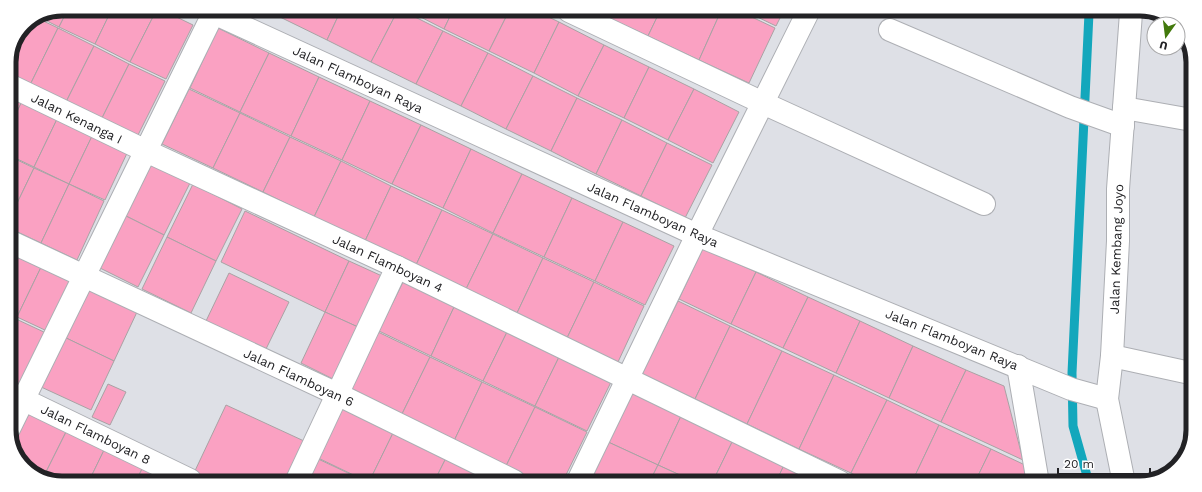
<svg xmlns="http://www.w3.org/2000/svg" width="1202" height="492" font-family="'Work Sans',sans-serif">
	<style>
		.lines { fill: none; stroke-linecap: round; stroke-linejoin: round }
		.stream { stroke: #13a7bc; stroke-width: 9 }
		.building { fill: #faa1c2; stroke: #a9a2a4 }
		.street-casing { stroke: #adafb4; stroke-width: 24 }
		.primary-casing { stroke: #adafb4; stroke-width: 24 }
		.street { stroke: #fff; stroke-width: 22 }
		.primary { stroke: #fff; stroke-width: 22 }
		.labels { text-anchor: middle; stroke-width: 4; stroke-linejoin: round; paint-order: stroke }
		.street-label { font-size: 13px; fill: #222225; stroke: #fff }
		.rim { fill: none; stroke: #222225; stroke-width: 5 }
	</style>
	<rect width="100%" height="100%" fill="#dee0e6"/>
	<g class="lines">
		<!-- stream -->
		<path class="stream" d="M 1089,483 L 1073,426 L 1072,373 L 1089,13"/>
	</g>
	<!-- building -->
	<g class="building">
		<path d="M 62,9 L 68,9 L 59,27 L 41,18 Z"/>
		<path d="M 68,9 L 112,9 L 95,44 L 59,27 Z"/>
		<path d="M 112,9 L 157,9 L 130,62 L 95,44 Z"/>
		<path d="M 157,9 L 160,9 L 193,25 L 166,79 L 130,62 Z"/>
		<path d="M 266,10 L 286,10 L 282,18 Z"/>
		<path d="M 286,10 L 341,10 L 327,40 L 282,18 Z"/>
		<path d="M 341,10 L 398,10 L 371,62 L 327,40 Z"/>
		<path d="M 398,10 L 401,10 L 443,31 L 416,84 L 371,62 Z"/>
		<path d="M 407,10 L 453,10 L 444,29 Z"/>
		<path d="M 453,10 L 509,11 L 489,51 L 444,29 Z"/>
		<path d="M 509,11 L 536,11 L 559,22 L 534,73 L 489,51 Z"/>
		<path d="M 598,11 L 660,11 L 648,36 L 598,13 Z"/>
		<path d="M 660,11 L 721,11 L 699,60 L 648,36 Z"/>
		<path d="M 721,11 L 739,11 L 775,28 L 749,83 L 699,60 Z"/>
		<path d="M 745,11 L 783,12 L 776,26 Z"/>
		<path d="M 39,19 L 58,28 L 30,85 L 9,74 L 9,59 L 25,24 Z"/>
		<path d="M 559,22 L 604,45 L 578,96 L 534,73 Z"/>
		<path d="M 58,28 L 94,46 L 66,102 L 30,85 Z"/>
		<path d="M 218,28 L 269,53 L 240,112 L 190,88 Z"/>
		<path d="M 443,31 L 488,53 L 461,106 L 416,84 Z"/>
		<path d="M 604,45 L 649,67 L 624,118 L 578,96 Z"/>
		<path d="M 94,46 L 129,64 L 101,120 L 66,102 Z"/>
		<path d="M 269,53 L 319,77 L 291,136 L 240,112 Z"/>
		<path d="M 488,53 L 533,76 L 506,129 L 461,106 Z"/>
		<path d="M 129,64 L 165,81 L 137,137 L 101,120 Z"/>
		<path d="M 649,67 L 694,89 L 668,140 L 624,118 Z"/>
		<path d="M 533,76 L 577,98 L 551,151 L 506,129 Z"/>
		<path d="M 319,77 L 370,101 L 342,160 L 291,136 Z"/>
		<path d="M 189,89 L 240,113 L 213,168 L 162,144 Z"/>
		<path d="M 694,89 L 739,112 L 713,163 L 668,140 Z"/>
		<path d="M 9,92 L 23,99 L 9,129 Z"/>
		<path d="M 577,98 L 622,120 L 596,174 L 551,151 Z"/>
		<path d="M 23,99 L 59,115 L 34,167 L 9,155 L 9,129 Z"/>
		<path d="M 370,101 L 421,125 L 392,184 L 342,160 Z"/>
		<path d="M 240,113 L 290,137 L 263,192 L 213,168 Z"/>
		<path d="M 59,115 L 94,132 L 69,184 L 34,167 Z"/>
		<path d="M 622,120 L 667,143 L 641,196 L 596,174 Z"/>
		<path d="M 421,125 L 471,149 L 443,208 L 392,184 Z"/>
		<path d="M 94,132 L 129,149 L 105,200 L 69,184 Z"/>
		<path d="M 290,137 L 341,161 L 314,217 L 263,192 Z"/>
		<path d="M 667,143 L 712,165 L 685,218 L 641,196 Z"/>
		<path d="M 471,149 L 522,174 L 493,233 L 443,208 Z"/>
		<path d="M 9,156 L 34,168 L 9,220 Z"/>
		<path d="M 341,161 L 391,186 L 365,241 L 314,217 Z"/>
		<path d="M 147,162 L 190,183 L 164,235 L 122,214 Z"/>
		<path d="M 34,168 L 69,184 L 41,243 L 9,228 L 9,220 Z"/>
		<path d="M 522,174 L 572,198 L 544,257 L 493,233 Z"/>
		<path d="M 69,184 L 104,201 L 77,260 L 41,243 Z"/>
		<path d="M 193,184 L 242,209 L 216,261 L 167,237 Z"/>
		<path d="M 391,186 L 442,210 L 416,265 L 365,241 Z"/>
		<path d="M 572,198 L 623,222 L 595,281 L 544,257 Z"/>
		<path d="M 442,210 L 493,234 L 466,289 L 416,265 Z"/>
		<path d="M 245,211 L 349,261 L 325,312 L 221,262 Z"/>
		<path d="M 122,214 L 164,235 L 138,287 L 96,266 Z"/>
		<path d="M 623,222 L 674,246 L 645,305 L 595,281 Z"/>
		<path d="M 493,234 L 543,258 L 517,313 L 466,289 Z"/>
		<path d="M 167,237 L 216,261 L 191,313 L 142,289 Z"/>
		<path d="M 14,247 L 44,261 L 17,317 L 9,313 L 9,257 Z"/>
		<path d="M 703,248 L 756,272 L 731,324 L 679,299 Z"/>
		<path d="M 543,258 L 594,282 L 567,338 L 517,313 Z"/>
		<path d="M 44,261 L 74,276 L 47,331 L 17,317 Z"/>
		<path d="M 349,261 L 382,276 L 358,327 L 325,312 Z"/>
		<path d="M 756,272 L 808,297 L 783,348 L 731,324 Z"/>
		<path d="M 229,273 L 289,302 L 266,349 L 206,321 Z"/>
		<path d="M 404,280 L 455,305 L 431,356 L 379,331 Z"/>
		<path d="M 594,282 L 644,306 L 618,362 L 567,338 Z"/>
		<path d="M 85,287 L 137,312 L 114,361 L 62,336 Z"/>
		<path d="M 808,297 L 860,321 L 836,373 L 783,348 Z"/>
		<path d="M 678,301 L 730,326 L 695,399 L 642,374 Z"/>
		<path d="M 455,305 L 508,330 L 483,381 L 431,356 Z"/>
		<path d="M 325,312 L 358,327 L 333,379 L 301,363 Z"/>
		<path d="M 9,315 L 16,319 L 9,334 Z"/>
		<path d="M 16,319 L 46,333 L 20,387 L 9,382 L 9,334 Z"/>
		<path d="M 860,321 L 913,346 L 889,398 L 836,373 Z"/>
		<path d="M 730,326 L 782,351 L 747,424 L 695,399 Z"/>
		<path d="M 508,330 L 560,355 L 535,406 L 483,381 Z"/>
		<path d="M 378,332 L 430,357 L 401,416 L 350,391 Z"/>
		<path d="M 62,336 L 114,361 L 91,410 L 39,386 Z"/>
		<path d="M 913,346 L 966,370 L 941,422 L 889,398 Z"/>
		<path d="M 782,351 L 834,375 L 799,449 L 747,424 Z"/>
		<path d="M 560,355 L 612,380 L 587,431 L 535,406 Z"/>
		<path d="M 430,357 L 482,382 L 454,441 L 401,416 Z"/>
		<path d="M 966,370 L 1004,386 L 1023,460 L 941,422 Z"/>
		<path d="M 834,375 L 887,400 L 851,473 L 799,449 Z"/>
		<path d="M 482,382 L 535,407 L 506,466 L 454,441 Z"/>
		<path d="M 108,384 L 126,392 L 110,425 L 92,417 Z"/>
		<path d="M 630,389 L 682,414 L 658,465 L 606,441 Z"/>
		<path d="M 887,400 L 939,425 L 912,482 L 869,482 L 851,473 Z"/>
		<path d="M 226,405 L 304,441 L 286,480 L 203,480 L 193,475 Z"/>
		<path d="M 341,405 L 394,431 L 370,480 L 364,480 L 316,457 Z"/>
		<path d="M 535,407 L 587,432 L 563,481 L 536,481 L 506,466 Z"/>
		<path d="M 29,409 L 68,428 L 43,478 L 20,462 L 13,443 Z"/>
		<path d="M 682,414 L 734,438 L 713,481 L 693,481 L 658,465 Z"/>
		<path d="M 939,425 L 991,449 L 975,482 L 912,482 Z"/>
		<path d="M 68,428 L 106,446 L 90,479 L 44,479 L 43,478 Z"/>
		<path d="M 394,431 L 447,456 L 435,480 L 370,480 Z"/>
		<path d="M 734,438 L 785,463 L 776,482 L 713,481 Z"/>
		<path d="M 606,441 L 658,465 L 650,481 L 587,481 Z"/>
		<path d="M 106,446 L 144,465 L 137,479 L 90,479 Z"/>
		<path d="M 991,449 L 1025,465 L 1028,483 L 975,482 Z"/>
		<path d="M 447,456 L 500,481 L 435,480 Z"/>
		<path d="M 316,458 L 363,480 L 306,480 Z"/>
		<path d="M 785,463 L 826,482 L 776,482 Z"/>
		<path d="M 144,465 L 175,480 L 137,479 Z"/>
		<path d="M 658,465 L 693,481 L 650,481 Z"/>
	</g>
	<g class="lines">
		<defs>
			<g id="street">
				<path d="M 207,10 L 697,235 L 1071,389 L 1107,399"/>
				<path d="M 569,11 L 763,103 L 984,204"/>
				<path d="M 890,30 L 1070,107 L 1123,126"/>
				<path d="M 9,85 L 146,151 L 397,267 L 840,482"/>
				<path d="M 1124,108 L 1192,120"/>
				<path d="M 9,241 L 337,394 L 514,481"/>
				<path d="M 1112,356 L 1190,373"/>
				<path d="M 1018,366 L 1038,483"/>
				<path d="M 10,393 L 190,480"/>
				<path d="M 9,429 L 215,10"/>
				<path d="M 297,480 L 397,267"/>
				<path d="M 578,481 L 697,235 L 808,12"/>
			</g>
			<path id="primary" d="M 1124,483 L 1107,399 L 1112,356 L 1118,241 L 1118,189 L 1131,13"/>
		</defs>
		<!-- street casing -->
		<use href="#street" class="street-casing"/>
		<!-- primary casing -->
		<use href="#primary" class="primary-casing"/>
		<!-- street -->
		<use href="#street" class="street"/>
		<!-- primary -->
		<use href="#primary" class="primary"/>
	</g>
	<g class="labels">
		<!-- street labels -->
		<g class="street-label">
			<text transform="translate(358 79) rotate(25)" y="5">Jalan Flamboyan Raya</text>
			<text transform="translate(77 118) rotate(26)" y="5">Jalan Kenanga I</text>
			<text transform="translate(653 214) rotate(24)" y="5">Jalan Flamboyan Raya</text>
			<text transform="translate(1116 249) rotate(-88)" y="5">Jalan Kembang Joyo</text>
			<text transform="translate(388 263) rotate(25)" y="5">Jalan Flamboyan 4</text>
			<text transform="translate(952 339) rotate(22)" y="5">Jalan Flamboyan Raya</text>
			<text transform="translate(299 377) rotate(25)" y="5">Jalan Flamboyan 6</text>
			<text transform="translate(96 434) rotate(26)" y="5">Jalan Flamboyan 8</text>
		</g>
	</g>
	<!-- crop -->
	<path d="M0 0H1202V492H0ZM62 16H1140A46 46 0 0 1 1186 62V430A46 46 0 0 1 1140 476H62A46 46 0 0 1 16 430V62A46 46 0 0 1 62 16Z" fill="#fff" fill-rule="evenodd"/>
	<path class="rim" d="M62 16H1140A46 46 0 0 1 1186 62V430A46 46 0 0 1 1140 476H62A46 46 0 0 1 16 430V62A46 46 0 0 1 62 16Z"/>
	<!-- north arrow -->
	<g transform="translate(1166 36) rotate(194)"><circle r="19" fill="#ffffff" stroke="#a7a7a8"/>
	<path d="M0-3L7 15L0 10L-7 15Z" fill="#42790c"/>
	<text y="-6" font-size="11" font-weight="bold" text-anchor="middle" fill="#222225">U</text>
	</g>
	<!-- scale -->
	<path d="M1058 468v6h92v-6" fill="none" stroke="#222225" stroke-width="2"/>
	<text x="1064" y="468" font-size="12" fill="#222225" stroke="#ffffff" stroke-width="3" paint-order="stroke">20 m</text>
</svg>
